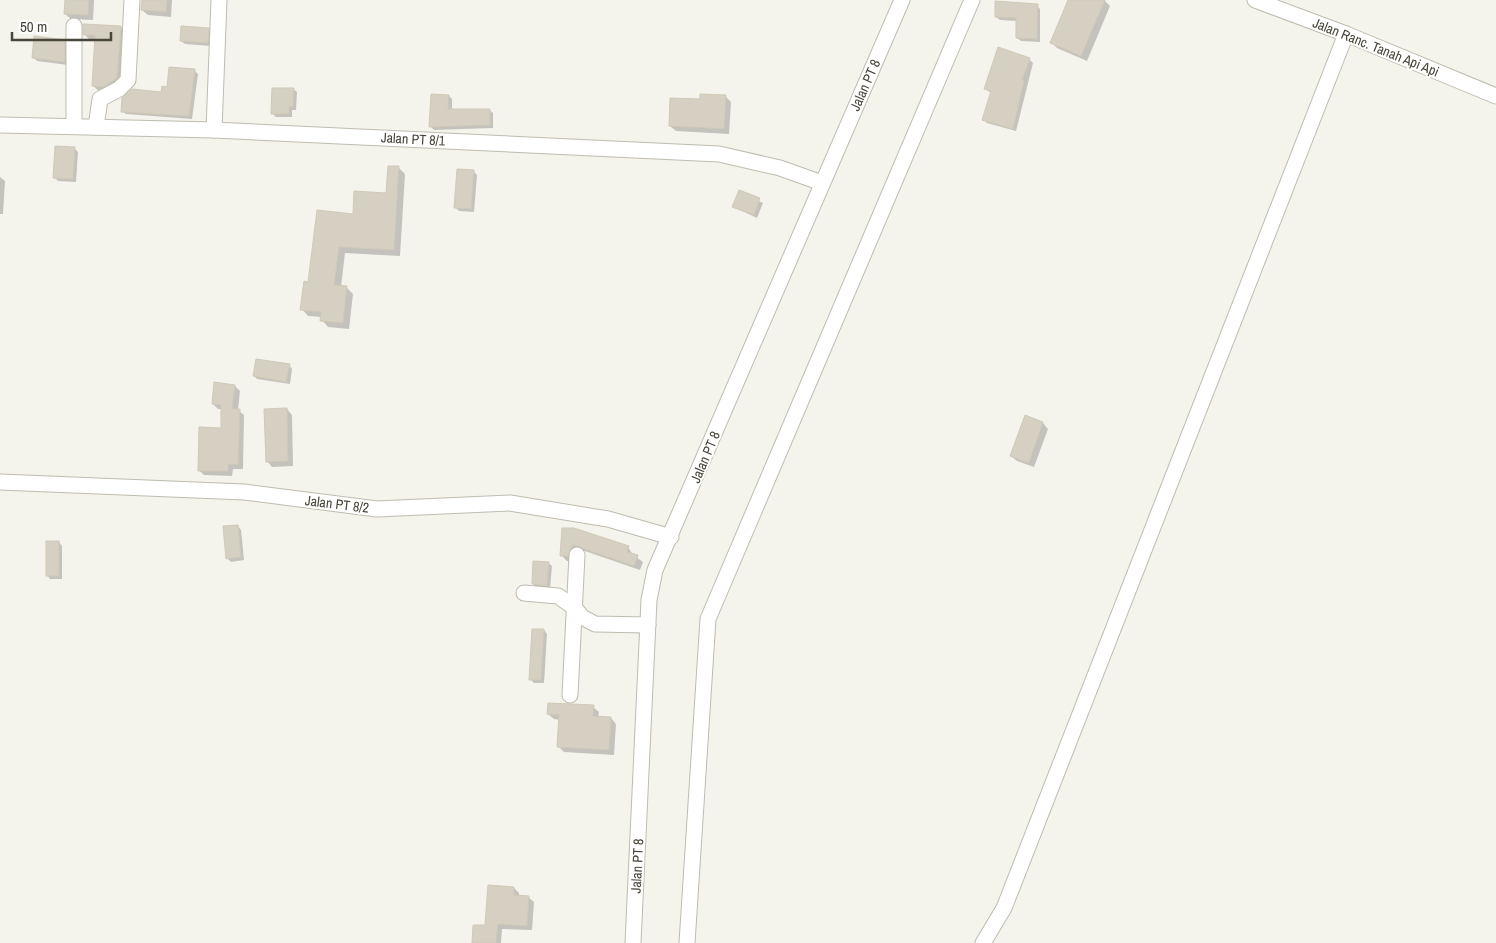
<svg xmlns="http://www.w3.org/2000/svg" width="1496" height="943" font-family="'Archivo Narrow',sans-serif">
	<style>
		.shadow { fill: #0003 }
		.building { fill: #d5d0c2; stroke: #cfc9b6 }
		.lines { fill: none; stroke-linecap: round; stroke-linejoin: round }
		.minor-casing { stroke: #bfbcaf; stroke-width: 17 }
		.minor { stroke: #fff; stroke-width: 15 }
		.labels { text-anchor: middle; stroke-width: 4; stroke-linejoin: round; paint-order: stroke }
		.street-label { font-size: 14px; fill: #48453a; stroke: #fff }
	</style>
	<rect width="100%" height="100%" fill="#f4f3ec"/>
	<!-- shadow -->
	<g class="shadow">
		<path d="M 66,0 L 94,0 L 93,20 L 71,19 L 65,14 Z"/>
		<path d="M 143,0 L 172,0 L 171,17 L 148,15 L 142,10 Z"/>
		<path d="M 1069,0 L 1104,0 L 1110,6 L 1087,61 L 1057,48 L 1051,42 Z"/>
		<path d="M 1037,6 L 1040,9 L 1040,42 L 1021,41 L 1017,38 L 1018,21 L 1000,20 L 996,17 Z"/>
		<path d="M 121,27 L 126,32 L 122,83 L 99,91 L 93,86 L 96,40 L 90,40 L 85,35 Z"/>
		<path d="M 208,29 L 211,32 L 211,46 L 185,44 L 181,41 Z"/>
		<path d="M 64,41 L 68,45 L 68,65 L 37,61 L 33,57 Z"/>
		<path d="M 1029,59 L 1033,63 L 1016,131 L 987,123 L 984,120 L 991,93 L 985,89 Z"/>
		<path d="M 195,71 L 198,74 L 192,119 L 126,114 L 122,111 L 162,93 Z"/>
		<path d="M 293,89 L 297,92 L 296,110 L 292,110 L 292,117 L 276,117 L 272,113 Z"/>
		<path d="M 449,96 L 452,99 L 452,110 L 489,110 L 493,113 L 493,128 L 434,130 L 430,126 Z"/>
		<path d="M 725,96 L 731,102 L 729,134 L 676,131 L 670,126 L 701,101 Z"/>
		<path d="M 74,148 L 78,152 L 76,182 L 58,181 L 55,178 Z"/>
		<path d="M 399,168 L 405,174 L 400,256 L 345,253 L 341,287 L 347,288 L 353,294 L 349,329 L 328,327 L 322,320 L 322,317 L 308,316 L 302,309 L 309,283 L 354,215 L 388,194 Z"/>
		<path d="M 473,171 L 477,175 L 474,212 L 459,211 L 456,208 Z"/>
		<path d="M 0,177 L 5,181 L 3,214 L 0,214 Z"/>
		<path d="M 739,192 L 763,203 L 757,218 L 734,207 Z"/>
		<path d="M 289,365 L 292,369 L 290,384 L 257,379 L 254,376 Z"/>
		<path d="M 235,386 L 240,391 L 238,410 L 244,415 L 243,469 L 233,469 L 232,476 L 204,475 L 199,470 L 222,429 L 223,409 L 218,409 L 213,404 Z"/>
		<path d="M 287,409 L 292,415 L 293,466 L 272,467 L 267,461 Z"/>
		<path d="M 1026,417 L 1043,423 L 1048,429 L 1034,467 L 1017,461 L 1011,456 Z"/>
		<path d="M 238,526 L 241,530 L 244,560 L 231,562 L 227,558 Z"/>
		<path d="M 563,529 L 628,547 L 633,555 L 643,562 L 640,570 L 579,549 L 573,561 L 567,561 L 561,555 Z"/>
		<path d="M 59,542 L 62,546 L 62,579 L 50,579 L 47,575 Z"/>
		<path d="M 548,563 L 552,566 L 550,588 L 536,587 L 533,584 Z"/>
		<path d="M 544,630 L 547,634 L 544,683 L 534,683 L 530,679 Z"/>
		<path d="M 593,707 L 599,712 L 598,718 L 611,718 L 616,724 L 614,755 L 564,752 L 558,746 L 560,720 L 554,719 L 548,714 Z"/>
		<path d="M 514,888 L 519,893 L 519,896 L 528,897 L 534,902 L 532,930 L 502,929 L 501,943 L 473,943 Z"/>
	</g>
	<!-- building -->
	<g class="building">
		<path d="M 65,0 L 89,0 L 88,15 L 64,14 Z"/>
		<path d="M 142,0 L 167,0 L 166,12 L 141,10 Z"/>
		<path d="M 1068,0 L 1105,0 L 1081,56 L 1050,43 Z"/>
		<path d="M 995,1 L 1038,4 L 1037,39 L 1016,38 L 1016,18 L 995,17 Z"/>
		<path d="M 83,24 L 121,26 L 117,78 L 103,87 L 92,86 L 95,35 L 83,35 Z"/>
		<path d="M 181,26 L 209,28 L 208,43 L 180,41 Z"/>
		<path d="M 34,36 L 65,40 L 65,62 L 32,58 Z"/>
		<path d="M 998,47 L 1030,58 L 1022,80 L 1024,81 L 1013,129 L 982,120 L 991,91 L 984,89 Z"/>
		<path d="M 169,67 L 195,69 L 189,116 L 121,112 L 122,98 L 132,89 L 161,92 L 162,86 L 167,87 Z"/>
		<path d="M 272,88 L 294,88 L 293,107 L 289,107 L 289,114 L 271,114 Z"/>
		<path d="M 431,94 L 449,95 L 448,109 L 490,109 L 490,125 L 429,127 Z"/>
		<path d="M 700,94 L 726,95 L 724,129 L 669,126 L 670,98 L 700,99 Z"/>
		<path d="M 55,146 L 75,147 L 73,179 L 53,178 Z"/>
		<path d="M 388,166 L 399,166 L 394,250 L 339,247 L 334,285 L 347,286 L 343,323 L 320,321 L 321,312 L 300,310 L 304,281 L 308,282 L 317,210 L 353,214 L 354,191 L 386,193 Z"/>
		<path d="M 457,169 L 474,170 L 471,209 L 454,208 Z"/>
		<path d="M 739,190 L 760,198 L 754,215 L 732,207 Z"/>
		<path d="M 256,359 L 290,364 L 286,382 L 253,376 Z"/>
		<path d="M 214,382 L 235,385 L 232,409 L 240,409 L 238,465 L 228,464 L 228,471 L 198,471 L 199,427 L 221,428 L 221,405 L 212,404 Z"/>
		<path d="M 287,408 L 288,461 L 266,462 L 264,409 Z"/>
		<path d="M 1025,415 L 1043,422 L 1029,463 L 1010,456 Z"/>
		<path d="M 238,525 L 241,557 L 226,559 L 223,526 Z"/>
		<path d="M 562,528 L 574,528 L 629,546 L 627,552 L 638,555 L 634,566 L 573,545 L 568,556 L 560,556 Z"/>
		<rect x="46" y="541" width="13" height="35"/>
		<path d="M 533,561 L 549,562 L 547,586 L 532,584 Z"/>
		<path d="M 532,629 L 544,629 L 541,680 L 529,680 Z"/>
		<path d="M 548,703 L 594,705 L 593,716 L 611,717 L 609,750 L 557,747 L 559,715 L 547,714 Z"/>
		<path d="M 488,885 L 514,887 L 514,895 L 529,896 L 527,926 L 498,924 L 496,943 L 472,943 L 473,925 L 485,925 Z"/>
	</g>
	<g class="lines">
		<defs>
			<g id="minor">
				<path d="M 1255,0 L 1346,34 L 1496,96"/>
				<path d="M 0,125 L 214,130 L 719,154 L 780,168 L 822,183"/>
				<path d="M 74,126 L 74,26"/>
				<path d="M 96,127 L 100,99 L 119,89 L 128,80 L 132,0"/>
				<path d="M 214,130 L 219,0"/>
				<path d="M 0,482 L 244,492 L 377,509 L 510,503 L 608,519 L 671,537"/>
				<path d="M 524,593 L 558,596 L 575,608 L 582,617 L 595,624 L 648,625"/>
				<path d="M 570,695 L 577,555"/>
				<path d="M 633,943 L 649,600 L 655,570 L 902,0"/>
				<path d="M 687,943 L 708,619 L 972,0"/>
				<path d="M 983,943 L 1004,908 L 1346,34"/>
			</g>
		</defs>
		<!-- minor casing -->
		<use href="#minor" class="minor-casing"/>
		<!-- minor -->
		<use href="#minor" class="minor"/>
	</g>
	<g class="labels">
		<!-- street labels -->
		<g class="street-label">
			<text transform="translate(1376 47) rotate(22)" y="5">Jalan Ranc. Tanah Api Api</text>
			<text transform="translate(865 85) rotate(-66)" y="5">Jalan PT 8</text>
			<text transform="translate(413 139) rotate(3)" y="5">Jalan PT 8/1</text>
			<text transform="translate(705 457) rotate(-67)" y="5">Jalan PT 8</text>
			<text transform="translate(337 504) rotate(7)" y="5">Jalan PT 8/2</text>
			<text transform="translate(637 866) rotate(-87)" y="5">Jalan PT 8</text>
		</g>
	</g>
	<!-- scale -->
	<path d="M12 32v8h99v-8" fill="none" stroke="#48453a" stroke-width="2.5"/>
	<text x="20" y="32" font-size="15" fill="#48453a" stroke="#ffffff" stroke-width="4" paint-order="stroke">50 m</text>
</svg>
